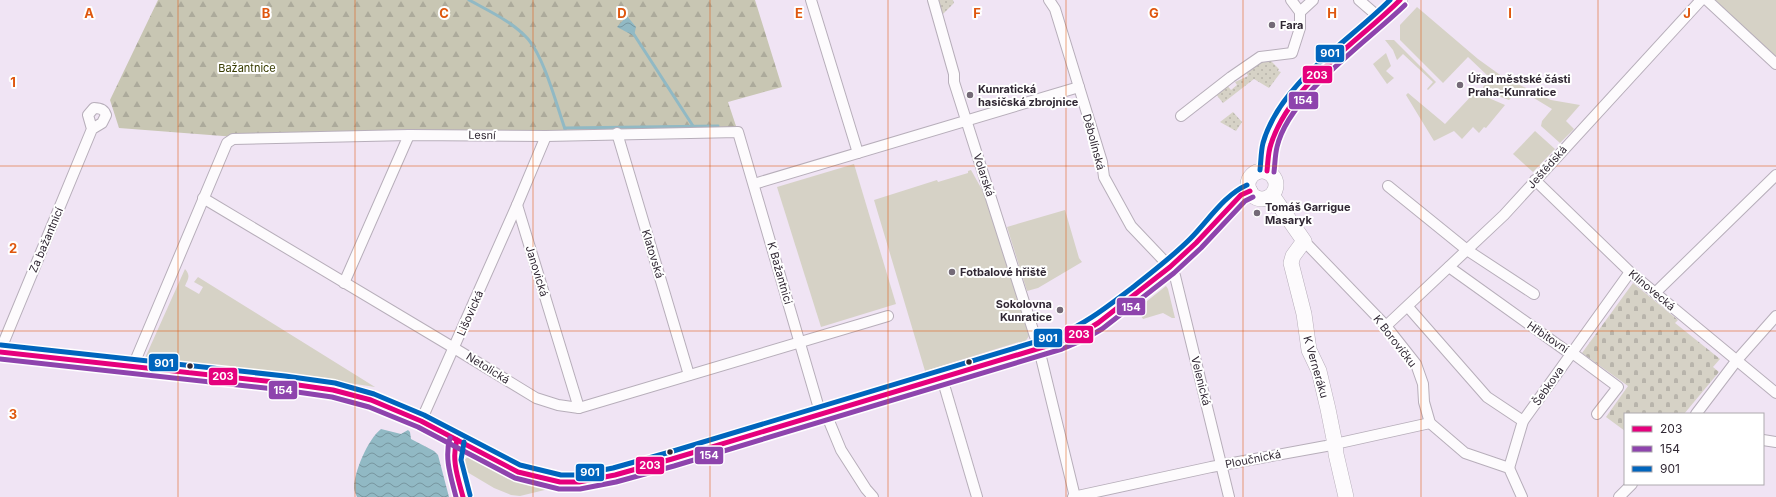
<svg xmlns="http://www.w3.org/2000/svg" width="1776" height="497" font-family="Inter,sans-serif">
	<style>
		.green { fill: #d6d2c6 }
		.forest { fill: url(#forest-firs) }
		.cemetery { fill: url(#cemetery-stones) }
		.garden { fill: url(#garden-dots) }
		.water { fill: url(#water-waves) }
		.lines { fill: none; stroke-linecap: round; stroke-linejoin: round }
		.stream { stroke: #91b9c4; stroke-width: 3 }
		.street-casing { stroke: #b7aeba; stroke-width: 12 }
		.secondary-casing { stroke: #b7aeba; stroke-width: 16 }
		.street { stroke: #fdfbfd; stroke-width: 10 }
		.secondary { stroke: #fdfbfd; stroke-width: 15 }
		.bus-1-casing { stroke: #fff; stroke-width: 8 }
		.bus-2-casing { stroke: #fff; stroke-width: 8 }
		.bus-3-casing { stroke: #fff; stroke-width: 8 }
		.bus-1 { stroke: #e5007d; stroke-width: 5 }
		.bus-2 { stroke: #8e44ad; stroke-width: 5 }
		.bus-3 { stroke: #0065bd; stroke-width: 5 }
		.grid { fill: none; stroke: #df570e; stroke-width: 1; stroke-opacity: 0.55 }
		.poi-dot { fill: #746a77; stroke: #fff; stroke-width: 1.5 }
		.bus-dot { fill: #312834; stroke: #fff; stroke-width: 1.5 }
		.labels { text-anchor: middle; stroke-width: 4; stroke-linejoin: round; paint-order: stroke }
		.poi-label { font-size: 11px; font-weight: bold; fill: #312834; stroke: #fff; text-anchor: start }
		.park-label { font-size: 11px; fill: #373b00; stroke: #fff }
		.street-label { font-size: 11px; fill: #312834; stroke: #fff }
		.grid-label { font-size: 13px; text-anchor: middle; font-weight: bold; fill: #df570e; stroke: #fff; stroke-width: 4; stroke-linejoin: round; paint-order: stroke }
		.line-badge { stroke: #fff; stroke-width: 1.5 }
		.badge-label { font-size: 11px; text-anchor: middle; font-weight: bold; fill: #fff }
	</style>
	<defs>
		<pattern id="forest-firs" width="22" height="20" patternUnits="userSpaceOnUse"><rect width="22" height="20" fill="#c8c6b3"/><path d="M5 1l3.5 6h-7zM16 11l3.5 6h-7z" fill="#acaa9b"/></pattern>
		<pattern id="cemetery-stones" width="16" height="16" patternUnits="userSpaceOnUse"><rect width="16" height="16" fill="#d6d2c6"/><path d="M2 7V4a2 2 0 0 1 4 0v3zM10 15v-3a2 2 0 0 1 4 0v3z" fill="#b8b4ab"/></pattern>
		<pattern id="garden-dots" width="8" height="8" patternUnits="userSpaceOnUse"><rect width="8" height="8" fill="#d6d2c6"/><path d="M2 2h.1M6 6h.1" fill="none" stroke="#b8b4ab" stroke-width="1.8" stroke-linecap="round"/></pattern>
		<pattern id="water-waves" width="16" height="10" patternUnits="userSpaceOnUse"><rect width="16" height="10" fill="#91b9c4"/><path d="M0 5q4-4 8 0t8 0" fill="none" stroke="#7796a0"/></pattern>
	</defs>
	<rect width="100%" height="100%" fill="#f0e4f4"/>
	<!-- green -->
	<g class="green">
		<path d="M 1715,0 L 1776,0 L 1776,57 Z"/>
		<path d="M 1417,7 L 1478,59 L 1503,77 L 1551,100 L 1580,105 L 1566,121 L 1574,129 L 1560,143 L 1541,126 L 1542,121 L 1552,109 L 1519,89 L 1509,100 L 1482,90 L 1484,85 L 1490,78 L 1468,57 L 1443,83 L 1400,40 L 1400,25 Z"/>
		<path d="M 1385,40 L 1394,40 L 1436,82 L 1428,90 L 1427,89 L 1433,82 L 1403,54 L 1397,60 L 1393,50 Z"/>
		<path d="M 1386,53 L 1391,66 L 1386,71 L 1394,78 L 1387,84 L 1373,64 Z"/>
		<path d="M 1475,92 L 1505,105 L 1486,128 L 1484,127 L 1479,133 L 1473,127 L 1462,139 L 1454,131 L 1434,141 L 1406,95 L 1408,93 L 1445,124 Z"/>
		<path d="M 1535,131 L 1555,149 L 1533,172 L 1513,154 Z"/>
		<path d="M 854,164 L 896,304 L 821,327 L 777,187 Z"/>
		<path d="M 971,170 L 985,195 L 1029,336 L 1025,342 L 1020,344 L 1019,342 L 925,371 L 874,200 L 937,180 L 938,182 L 968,173 L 968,171 Z"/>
		<path d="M 1065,210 L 1079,258 L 1082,262 L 1038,288 L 1027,291 L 1007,227 Z"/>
		<path d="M 185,269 C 191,276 188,279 185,286 L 199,294 L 203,287 L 194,282 L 198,277 L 375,387 L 277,372 L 145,358 Z"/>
		<path d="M 1166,286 L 1168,289 L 1175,318 L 1172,318 L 1163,313 L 1143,319 L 1137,309 Z"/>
		<path d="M 468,457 L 474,457 C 501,473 526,484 557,487 L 520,496 L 511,495 L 494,488 L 462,469 L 464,460 Z"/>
	</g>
	<!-- forest -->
	<path class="forest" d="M 158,0 L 755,0 L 782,87 L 728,102 L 738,132 L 236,137 L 119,128 L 110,100 Z"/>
	<!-- cemetery -->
	<path class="cemetery" d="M 1633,283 L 1678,320 L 1675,323 L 1720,359 L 1713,367 L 1719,372 L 1684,414 L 1625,414 L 1625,431 L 1606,417 L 1628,386 L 1582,353 Z"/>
	<!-- garden -->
	<g class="garden">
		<path d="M 938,0 L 953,0 L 954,3 L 942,15 Z"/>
		<path d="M 1270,60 L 1279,69 L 1278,71 L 1281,72 L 1269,88 L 1254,79 L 1223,103 L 1215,93 L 1226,84 L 1231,90 L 1237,85 L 1235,82 L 1248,76 L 1245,70 L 1262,61 Z"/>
		<path d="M 1233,112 L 1242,122 L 1236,131 L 1220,122 Z"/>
	</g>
	<!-- water -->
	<g class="water">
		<path d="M 627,16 L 636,27 L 634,36 L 617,27 Z"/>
		<path d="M 381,429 L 401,434 L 408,430 L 410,432 L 411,439 L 434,451 L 438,455 L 449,497 L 357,497 C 356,494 354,491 354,488 C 354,472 368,439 381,429 Z"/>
	</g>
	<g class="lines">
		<!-- stream -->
		<g class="stream">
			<path d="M 469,0 C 489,11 513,22 528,39 C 545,59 557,107 566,132"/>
			<path d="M 633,33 L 693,126"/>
			<path d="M 565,128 L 718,126"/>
		</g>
		<defs>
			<g id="street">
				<path d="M 811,0 L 858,153"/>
				<path d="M 933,0 L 954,74 L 954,82 L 1039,349 L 1075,497"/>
				<path d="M 1049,0 L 1055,9 L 1102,162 L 1104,177 L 1131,226 L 1170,267 L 1175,276 L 1229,497"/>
				<path d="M 1291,0 L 1300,12"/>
				<path d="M 1359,0 L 1381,19"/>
				<path d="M 1707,0 L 1776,64"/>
				<path d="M 1181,116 L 1231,77 L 1260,57 L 1292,53 L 1300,28 L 1300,12 L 1313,0"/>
				<path d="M 617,133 L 689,375"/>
				<path d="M 1535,180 L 1630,272 L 1776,393"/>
				<path d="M 754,184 L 1079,87"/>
				<path d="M 1388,186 L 1467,250 L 1534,294"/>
				<path d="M 203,198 L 454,348 L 536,398 L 558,405 L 579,408 L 888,316"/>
				<path d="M 517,205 L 579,408"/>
				<path d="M 1304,241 L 1386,326 L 1416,364 L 1423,384 L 1424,402 L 1430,423 L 1465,453 L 1509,468 L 1522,497"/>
				<path d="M 1449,267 L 1565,350 L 1571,352 L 1618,387 L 1597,414"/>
				<path d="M 344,283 L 409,135"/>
				<path d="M 1655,293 L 1776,175"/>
				<path d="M 1408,307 L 1487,397 L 1523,421"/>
				<path d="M 1386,326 L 1504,215 L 1701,0"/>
				<path d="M 0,351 L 92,129 L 102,123 L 106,115 C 104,109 100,108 94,108 L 88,115 L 92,129"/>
				<path d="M 133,366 L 227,143 L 233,139 L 409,135 L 546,136 L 738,132 L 818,405 L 829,421 L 841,450 L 866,489 L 873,497"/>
				<path d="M 942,378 L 977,497"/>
				<path d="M 1696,414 L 1737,360 L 1776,316"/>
				<path d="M 421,421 L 517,205 L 546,136"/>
				<path d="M 457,440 C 449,457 459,480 463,497"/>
				<path d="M 1763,440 L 1776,442"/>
				<path d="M 1509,468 L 1523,421 L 1630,272"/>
				<path d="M 1073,497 L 1211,467 L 1326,446 L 1430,423"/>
				<path d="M 1619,497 L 1632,484"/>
			</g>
			<g id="secondary">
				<path d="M 1267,171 C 1264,99 1356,48 1400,0"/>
				<circle cx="1262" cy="185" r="14"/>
				<path d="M 1272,195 L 1304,241 L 1293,256 L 1291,263 L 1304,314 L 1309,350 L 1319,371 L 1328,409 L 1335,444 L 1336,454 L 1346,497"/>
				<path d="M 0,352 L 284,383 L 333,390 L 371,400 L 421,421 L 518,472 L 560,482 L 579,482 L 615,475 L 672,459 L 1060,342 L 1080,334 L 1098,323 L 1170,267 L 1196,243 L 1241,195 L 1250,191"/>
			</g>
		</defs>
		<!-- street casing -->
		<use href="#street" class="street-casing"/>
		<!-- secondary casing -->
		<use href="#secondary" class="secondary-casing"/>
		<!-- street -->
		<use href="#street" class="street"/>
		<!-- secondary -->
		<use href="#secondary" class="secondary"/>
		<defs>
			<g id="bus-1">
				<path d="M 1267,171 C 1268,162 1268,152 1271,144 C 1290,84 1357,43 1400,0"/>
				<path d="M 0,352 L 284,383 L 333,390 L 371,400 L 421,421 L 518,472 L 560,482 L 579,482 L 615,475 L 672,459 L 1060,342 L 1080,334 L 1098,323 L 1170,267 L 1196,243 L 1241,195 L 1250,191"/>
				<path d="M 457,440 C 451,459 458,478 463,497"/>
			</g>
			<g id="bus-2">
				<path d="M 1274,172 C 1275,164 1275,155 1277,147 C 1289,95 1367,42 1405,5"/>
				<path d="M 0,359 L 283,390 L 332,397 L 369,407 L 418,427 L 515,478 L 559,489 L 580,489 L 616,482 L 674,466 L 1062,349 L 1083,340 L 1102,329 L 1174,273 L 1201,248 L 1245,201 L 1253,197"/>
				<path d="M 450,438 C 444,458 451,477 456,497"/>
			</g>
			<g id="bus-3">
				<path d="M 1260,170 C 1261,161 1261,151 1263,143 C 1280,83 1348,42 1390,0"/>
				<path d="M 1,345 L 285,376 L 335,383 L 374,394 L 424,415 L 520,465 L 561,475 L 578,475 L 613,468 L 670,452 L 1058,335 C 1086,324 1108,306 1132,288 C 1152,272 1172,257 1190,239 C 1208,221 1224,195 1247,185"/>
				<path d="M 464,442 L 461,460 L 470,495"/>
			</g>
		</defs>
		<!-- bus-1 casing -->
		<use href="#bus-1" class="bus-1-casing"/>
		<!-- bus-2 casing -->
		<use href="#bus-2" class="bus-2-casing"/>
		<!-- bus-3 casing -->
		<use href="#bus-3" class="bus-3-casing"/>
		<!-- bus-1 -->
		<use href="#bus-1" class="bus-1"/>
		<!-- bus-2 -->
		<use href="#bus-2" class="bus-2"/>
		<!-- bus-3 -->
		<use href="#bus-3" class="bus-3"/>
	</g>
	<!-- grid -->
	<path class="grid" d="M 178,0 L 178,497M 355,0 L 355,497M 533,0 L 533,497M 710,0 L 710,497M 888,0 L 888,497M 1066,0 L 1066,497M 1243,0 L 1243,497M 1421,0 L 1421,497M 1598,0 L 1598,497M 0,166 L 1776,166M 0,331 L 1776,331"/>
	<!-- markers -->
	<g class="poi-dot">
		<circle cx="1272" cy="25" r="4"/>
		<circle cx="1460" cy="85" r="4"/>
		<circle cx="970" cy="95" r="4"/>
		<circle cx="1257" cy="213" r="4"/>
		<circle cx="952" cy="272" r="4"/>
		<circle cx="1060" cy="310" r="4"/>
	</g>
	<g class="bus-dot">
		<circle cx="969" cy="362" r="3.5"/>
		<circle cx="190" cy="366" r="3.5"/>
		<circle cx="670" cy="452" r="3.5"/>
	</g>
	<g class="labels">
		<!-- poi labels -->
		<g class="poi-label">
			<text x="1280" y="29">Fara</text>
			<text x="1468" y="83">Úřad městské části<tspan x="1468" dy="13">Praha-Kunratice</tspan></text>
			<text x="978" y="93">Kunratická<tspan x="978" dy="13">hasičská zbrojnice</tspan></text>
			<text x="1265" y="211">Tomáš Garrigue<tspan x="1265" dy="13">Masaryk</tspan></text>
			<text x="960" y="276">Fotbalové hřiště</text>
			<text x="1052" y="308" text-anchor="end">Sokolovna<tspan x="1052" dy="13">Kunratice</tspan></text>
		</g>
		<!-- park labels -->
		<g class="park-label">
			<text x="247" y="72">Bažantnice</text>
		</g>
		<!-- street labels -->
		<g class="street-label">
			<text transform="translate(482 135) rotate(1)" y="4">Lesní</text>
			<text transform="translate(1094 142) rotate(75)" y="4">Děbolínská</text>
			<text transform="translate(1547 167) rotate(-48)" y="4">Ještědská</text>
			<text transform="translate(984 175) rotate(72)" y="4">Volarská</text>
			<text transform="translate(46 240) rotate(-67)" y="4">Za bažantnicí</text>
			<text transform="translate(653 254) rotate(73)" y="4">Klatovská</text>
			<text transform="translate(537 271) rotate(73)" y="4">Janovická</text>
			<text transform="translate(780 273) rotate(74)" y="4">K Bažantnici</text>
			<text transform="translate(1652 290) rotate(40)" y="4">Klínovecká</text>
			<text transform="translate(470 313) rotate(-66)" y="4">Lišovická</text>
			<text transform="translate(1548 337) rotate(34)" y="4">Hřbitovní</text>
			<text transform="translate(1395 341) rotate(52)" y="4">K Borovíčku</text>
			<text transform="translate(1316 367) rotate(74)" y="4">K Verneráku</text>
			<text transform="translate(488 368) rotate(32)" y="4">Netolická</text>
			<text transform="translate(1201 381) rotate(76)" y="4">Velenická</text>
			<text transform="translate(1548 386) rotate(-55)" y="4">Šebkova</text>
			<text transform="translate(1253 459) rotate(-11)" y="4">Ploučnická</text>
		</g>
	</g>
	<g class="grid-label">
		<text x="89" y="18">A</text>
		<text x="266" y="18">B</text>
		<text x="444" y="18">C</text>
		<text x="622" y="18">D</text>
		<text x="799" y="18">E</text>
		<text x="977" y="18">F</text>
		<text x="1154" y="18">G</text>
		<text x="1332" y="18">H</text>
		<text x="1510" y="18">I</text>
		<text x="1687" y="18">J</text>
		<text x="13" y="87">1</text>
		<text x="13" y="253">2</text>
		<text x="13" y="419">3</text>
	</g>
	<g class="line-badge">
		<rect x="1315" y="44" width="30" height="19" rx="4" fill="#0065bd"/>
		<rect x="1302" y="65" width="31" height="19" rx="4" fill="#e5007d"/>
		<rect x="1288" y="91" width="31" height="19" rx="4" fill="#8e44ad"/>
		<rect x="1116" y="297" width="30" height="19" rx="4" fill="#8e44ad"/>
		<rect x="1064" y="325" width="30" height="19" rx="4" fill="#e5007d"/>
		<rect x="1033" y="328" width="30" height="20" rx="4" fill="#0065bd"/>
		<rect x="148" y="353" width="31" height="19" rx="4" fill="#0065bd"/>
		<rect x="208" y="367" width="30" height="19" rx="4" fill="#e5007d"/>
		<rect x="268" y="380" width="30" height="20" rx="4" fill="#8e44ad"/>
		<rect x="694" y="446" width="30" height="19" rx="4" fill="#8e44ad"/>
		<rect x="635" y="456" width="30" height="19" rx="4" fill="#e5007d"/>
		<rect x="575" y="463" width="30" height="19" rx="4" fill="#0065bd"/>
	</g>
	<g class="badge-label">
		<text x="1330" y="57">901</text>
		<text x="1317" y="79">203</text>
		<text x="1303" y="104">154</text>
		<text x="1131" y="311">154</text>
		<text x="1079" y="338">203</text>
		<text x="1048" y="342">901</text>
		<text x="164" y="367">901</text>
		<text x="223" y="380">203</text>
		<text x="283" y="394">154</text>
		<text x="709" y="459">154</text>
		<text x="650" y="469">203</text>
		<text x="590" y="476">901</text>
	</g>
	<!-- legend -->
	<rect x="1624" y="413" width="140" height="72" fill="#ffffff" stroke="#ada9ae"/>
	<rect x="1632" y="426" width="20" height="6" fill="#e5007d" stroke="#ada9ae"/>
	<text x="1660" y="433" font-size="12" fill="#312834">203</text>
	<rect x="1632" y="446" width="20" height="6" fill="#8e44ad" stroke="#ada9ae"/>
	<text x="1660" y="453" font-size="12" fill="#312834">154</text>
	<rect x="1632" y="466" width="20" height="6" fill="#0065bd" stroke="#ada9ae"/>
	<text x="1660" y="473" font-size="12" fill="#312834">901</text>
</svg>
